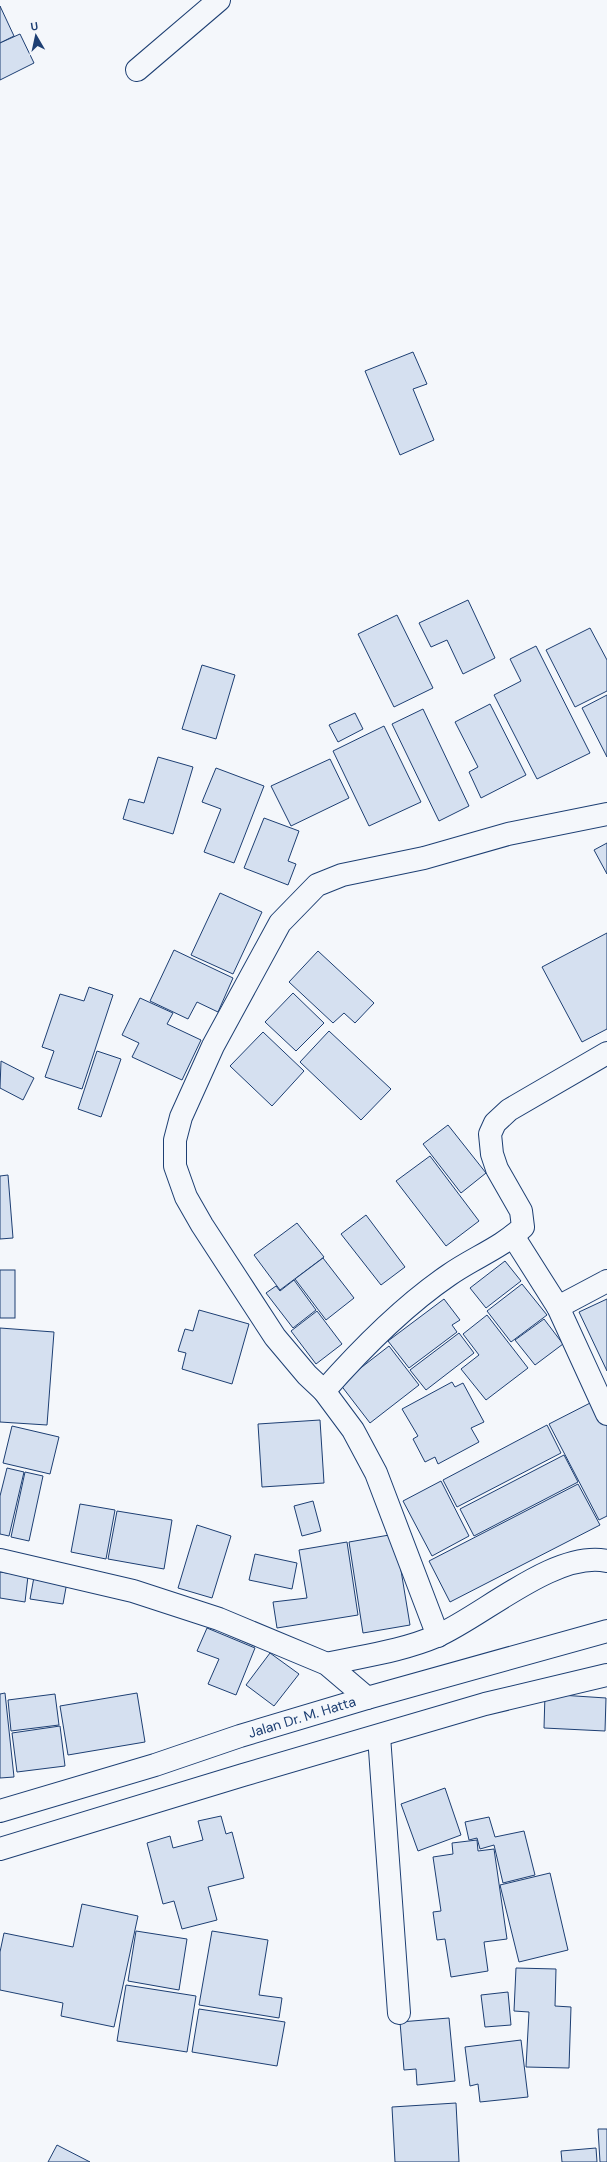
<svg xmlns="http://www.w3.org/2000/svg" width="607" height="2162" font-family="'DM Sans',sans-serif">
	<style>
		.building { fill: #d5e0f0; stroke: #1d3f73 }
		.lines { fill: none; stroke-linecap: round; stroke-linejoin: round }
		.minor-casing { stroke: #1d3f73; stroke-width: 24 }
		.secondary-casing { stroke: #1d3f73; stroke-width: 24 }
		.minor { stroke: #f4f7fb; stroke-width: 22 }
		.secondary { stroke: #f4f7fb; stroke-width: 22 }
		.labels { text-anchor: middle; stroke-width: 3; stroke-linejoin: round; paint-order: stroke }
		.street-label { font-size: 14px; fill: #1d3f73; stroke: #f4f7fb }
	</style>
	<rect width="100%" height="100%" fill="#f4f7fb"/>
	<!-- building -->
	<g class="building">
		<path d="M 0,6 L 14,36 L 0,43 Z"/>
		<path d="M 20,34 L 34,63 L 0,80 L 0,43 Z"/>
		<path d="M 413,352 L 427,384 L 413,389 L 434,440 L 400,455 L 365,371 Z"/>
		<path d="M 468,600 L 495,658 L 463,674 L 447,640 L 431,647 L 419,623 Z"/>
		<path d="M 397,615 L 433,688 L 394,707 L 358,634 Z"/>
		<path d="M 590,628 L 607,660 L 607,691 L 575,707 L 546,650 Z"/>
		<path d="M 536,646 L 590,753 L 537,779 L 494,695 L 521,681 L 510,659 Z"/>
		<path d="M 202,665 L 235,675 L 216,739 L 182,729 Z"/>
		<path d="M 607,695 L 607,757 L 582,708 Z"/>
		<path d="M 490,704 L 526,775 L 481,798 L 469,772 L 478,767 L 455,722 Z"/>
		<path d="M 423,709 L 469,806 L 439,821 L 392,724 Z"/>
		<path d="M 355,713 L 363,729 L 338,742 L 329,725 Z"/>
		<path d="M 384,726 L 421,802 L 369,826 L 333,751 Z"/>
		<path d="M 158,757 L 193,767 L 173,834 L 123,819 L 129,799 L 144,803 Z"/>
		<path d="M 330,759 L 349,798 L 291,826 L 271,786 Z"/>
		<path d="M 216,768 L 264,786 L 234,863 L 204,852 L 221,809 L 202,802 Z"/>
		<path d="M 264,818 L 299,831 L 288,861 L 296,864 L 288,885 L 244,868 Z"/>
		<path d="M 607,843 L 607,874 L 594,850 Z"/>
		<path d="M 220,893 L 262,912 L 233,974 L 191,955 Z"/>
		<path d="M 607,933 L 607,1029 L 582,1042 L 542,967 Z"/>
		<path d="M 174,950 L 233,978 L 218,1012 L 197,1002 L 188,1019 L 150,1001 Z"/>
		<path d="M 318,951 L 374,1003 L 355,1023 L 344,1013 L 333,1023 L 289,982 Z"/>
		<path d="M 89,987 L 113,995 L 82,1089 L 45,1077 L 54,1051 L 42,1047 L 60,994 L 84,1001 Z"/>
		<path d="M 293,993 L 324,1023 L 296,1051 L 265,1022 Z"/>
		<path d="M 140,998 L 173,1013 L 167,1024 L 201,1040 L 182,1080 L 132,1057 L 139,1043 L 122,1035 Z"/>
		<path d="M 329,1031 L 391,1089 L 361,1120 L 300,1062 Z"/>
		<path d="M 263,1032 L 304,1071 L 272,1106 L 230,1066 Z"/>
		<path d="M 97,1051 L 121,1059 L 101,1117 L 78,1109 Z"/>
		<path d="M 1,1061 L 34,1078 L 23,1100 L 0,1088 Z"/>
		<path d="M 448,1125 L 486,1173 L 461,1193 L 423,1144 Z"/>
		<path d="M 430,1156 L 479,1221 L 446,1246 L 396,1181 Z"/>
		<path d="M 8,1175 L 13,1238 L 0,1239 L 0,1176 Z"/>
		<path d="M 366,1215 L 405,1267 L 381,1285 L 341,1234 Z"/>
		<path d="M 297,1223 L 324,1257 L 280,1290 L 254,1255 Z"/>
		<path d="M 323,1258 L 354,1298 L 326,1320 L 295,1279 Z"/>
		<path d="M 505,1261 L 521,1281 L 486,1308 L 470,1288 Z"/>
		<rect x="0" y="1270" width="15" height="48"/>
		<path d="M 294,1280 L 316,1310 L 293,1328 L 266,1293 L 276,1286 L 280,1291 Z"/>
		<path d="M 522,1284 L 547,1315 L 511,1342 L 487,1311 Z"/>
		<path d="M 444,1299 L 460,1320 L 452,1325 L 457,1332 L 409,1368 L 388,1341 Z"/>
		<path d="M 607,1299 L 607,1371 L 579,1312 Z"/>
		<path d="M 199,1310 L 249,1324 L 232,1384 L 182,1369 L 186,1353 L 178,1351 L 185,1329 L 193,1331 Z"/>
		<path d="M 317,1311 L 342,1344 L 316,1364 L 291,1331 Z"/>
		<path d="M 487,1315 L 528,1368 L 486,1400 L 461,1369 L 479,1355 L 463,1334 Z"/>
		<path d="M 544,1319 L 563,1344 L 535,1365 L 515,1340 Z"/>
		<path d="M 0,1328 L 54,1332 L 47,1425 L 0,1422 Z"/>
		<path d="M 459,1333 L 474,1353 L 426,1390 L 410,1370 Z"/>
		<path d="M 389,1346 L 419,1385 L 370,1423 L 340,1384 Z"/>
		<path d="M 452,1382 L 455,1387 L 463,1383 L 484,1422 L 471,1428 L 479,1442 L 438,1464 L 435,1457 L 425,1462 L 413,1439 L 418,1436 L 402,1409 Z"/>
		<path d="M 596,1400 L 607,1421 L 607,1516 L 599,1520 L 549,1424 Z"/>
		<path d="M 320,1420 L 324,1483 L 262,1487 L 258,1424 Z"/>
		<path d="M 547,1425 L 561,1453 L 457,1507 L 443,1480 Z"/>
		<path d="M 12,1426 L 59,1437 L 50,1474 L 3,1463 Z"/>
		<path d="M 564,1455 L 578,1482 L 474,1536 L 460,1509 Z"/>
		<path d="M 7,1468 L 24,1472 L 9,1536 L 0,1534 L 0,1496 Z"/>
		<path d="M 25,1472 L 43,1476 L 29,1541 L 11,1537 Z"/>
		<path d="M 441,1481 L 469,1536 L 432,1556 L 403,1501 Z"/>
		<path d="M 578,1484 L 600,1525 L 450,1602 L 429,1561 Z"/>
		<path d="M 313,1501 L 321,1531 L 302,1536 L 294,1506 Z"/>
		<path d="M 80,1504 L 115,1510 L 106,1559 L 71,1552 Z"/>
		<path d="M 117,1511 L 172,1520 L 164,1569 L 108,1559 Z"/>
		<path d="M 197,1525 L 231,1536 L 212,1598 L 178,1588 Z"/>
		<path d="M 395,1534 L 410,1625 L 363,1633 L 349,1542 Z"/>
		<path d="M 347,1542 L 358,1615 L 277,1628 L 273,1602 L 307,1598 L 299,1550 Z"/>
		<path d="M 255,1554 L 297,1563 L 292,1589 L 249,1580 Z"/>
		<path d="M 0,1572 L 28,1576 L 25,1602 L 0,1598 Z"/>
		<path d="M 34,1577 L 67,1582 L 63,1604 L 30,1599 Z"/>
		<path d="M 207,1628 L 255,1648 L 236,1695 L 208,1684 L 219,1659 L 197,1651 Z"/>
		<path d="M 270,1653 L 299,1674 L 274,1706 L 246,1685 Z"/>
		<path d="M 5,1693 L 14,1777 L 0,1778 L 0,1694 Z"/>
		<path d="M 137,1693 L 145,1742 L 68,1755 L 60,1706 Z"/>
		<path d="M 55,1694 L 59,1725 L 11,1731 L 8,1700 Z"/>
		<path d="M 545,1694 L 606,1698 L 605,1731 L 544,1728 Z"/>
		<path d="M 60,1726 L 65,1766 L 17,1772 L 12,1733 Z"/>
		<path d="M 445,1788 L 461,1835 L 418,1851 L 401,1804 Z"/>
		<path d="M 221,1816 L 226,1834 L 232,1832 L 244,1878 L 208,1887 L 217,1920 L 182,1929 L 174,1901 L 163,1904 L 147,1843 L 170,1836 L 173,1848 L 203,1840 L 198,1821 Z"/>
		<path d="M 489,1817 L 495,1837 L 524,1831 L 535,1875 L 503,1883 L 494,1845 L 480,1849 L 477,1838 L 469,1840 L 465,1822 Z"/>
		<path d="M 477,1840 L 478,1851 L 494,1849 L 507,1939 L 484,1942 L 488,1971 L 451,1977 L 445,1939 L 437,1940 L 433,1912 L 441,1911 L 433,1857 L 453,1854 L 452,1843 Z"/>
		<path d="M 550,1873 L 568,1950 L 519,1962 L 500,1885 Z"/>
		<path d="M 82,1904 L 138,1916 L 114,2027 L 61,2016 L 63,2003 L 0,1990 L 0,1952 L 4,1933 L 73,1947 Z"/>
		<path d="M 136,1931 L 187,1939 L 179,1990 L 128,1981 Z"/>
		<path d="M 212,1931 L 268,1940 L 259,1995 L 282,1998 L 279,2018 L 199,2005 Z"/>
		<path d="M 516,1968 L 556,1969 L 555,2006 L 571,2007 L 569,2068 L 526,2067 L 529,2012 L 514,2011 Z"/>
		<path d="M 126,1985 L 196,1996 L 187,2052 L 117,2041 Z"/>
		<path d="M 508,1992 L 511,2025 L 485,2027 L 481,1995 Z"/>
		<path d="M 199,2009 L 285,2022 L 277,2066 L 192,2052 Z"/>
		<path d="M 449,2018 L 455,2081 L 417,2085 L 416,2069 L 404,2070 L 400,2022 Z"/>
		<path d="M 521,2040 L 528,2097 L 480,2102 L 478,2084 L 470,2086 L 465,2047 Z"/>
		<path d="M 456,2103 L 459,2162 L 395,2162 L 392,2107 Z"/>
		<path d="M 598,2129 L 607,2129 L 607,2162 L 600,2162 Z"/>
		<path d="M 57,2145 L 90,2162 L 48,2162 Z"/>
		<path d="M 596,2148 L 597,2162 L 562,2162 L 561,2151 Z"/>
	</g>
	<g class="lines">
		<defs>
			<g id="minor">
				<path d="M 137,70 L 219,0"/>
				<path d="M 513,1236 L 558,1307 L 607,1414"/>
				<path d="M 558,1307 L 607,1281"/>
				<path d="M 324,1391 C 361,1349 402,1307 449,1275 C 473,1258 501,1248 523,1227 L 521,1211 L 497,1169 L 492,1154 L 490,1134 L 495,1123 L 509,1110 L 607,1053"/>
				<path d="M 0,1560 L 133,1591 L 219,1619 L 327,1664 L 367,1698"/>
				<path d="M 438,1636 L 376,1473 L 353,1430 L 324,1391 L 307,1375 L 275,1337 L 202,1225 L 186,1197 L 175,1166 L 175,1140 L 181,1117 L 213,1046 L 280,923 L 317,885 L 342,875 L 424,858 L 508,834 L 607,814"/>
				<path d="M 327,1664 C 363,1656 402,1651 437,1636 C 483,1616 555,1550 607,1561"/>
				<path d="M 379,1736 L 399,2013"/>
			</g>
			<g id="secondary">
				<path d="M 0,1811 L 155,1765 L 240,1736 L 367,1698 L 607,1631"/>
				<path d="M 0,1849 L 243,1775 L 485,1704 L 607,1675"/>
			</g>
		</defs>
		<!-- minor casing -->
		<use href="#minor" class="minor-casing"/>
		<!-- secondary casing -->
		<use href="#secondary" class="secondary-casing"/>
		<!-- minor -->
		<use href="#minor" class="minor"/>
		<!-- secondary -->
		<use href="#secondary" class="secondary"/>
	</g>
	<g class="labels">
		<!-- street labels -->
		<g class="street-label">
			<text transform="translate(302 1717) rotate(-17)" y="5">Jalan Dr. M. Hatta</text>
		</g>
	</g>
	<!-- north arrow -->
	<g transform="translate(36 36) rotate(351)" stroke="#f4f7fb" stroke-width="3" paint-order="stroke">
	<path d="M0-3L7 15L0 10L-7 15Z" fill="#1d3f73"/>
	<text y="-6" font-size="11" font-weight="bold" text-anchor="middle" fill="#1d3f73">U</text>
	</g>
</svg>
